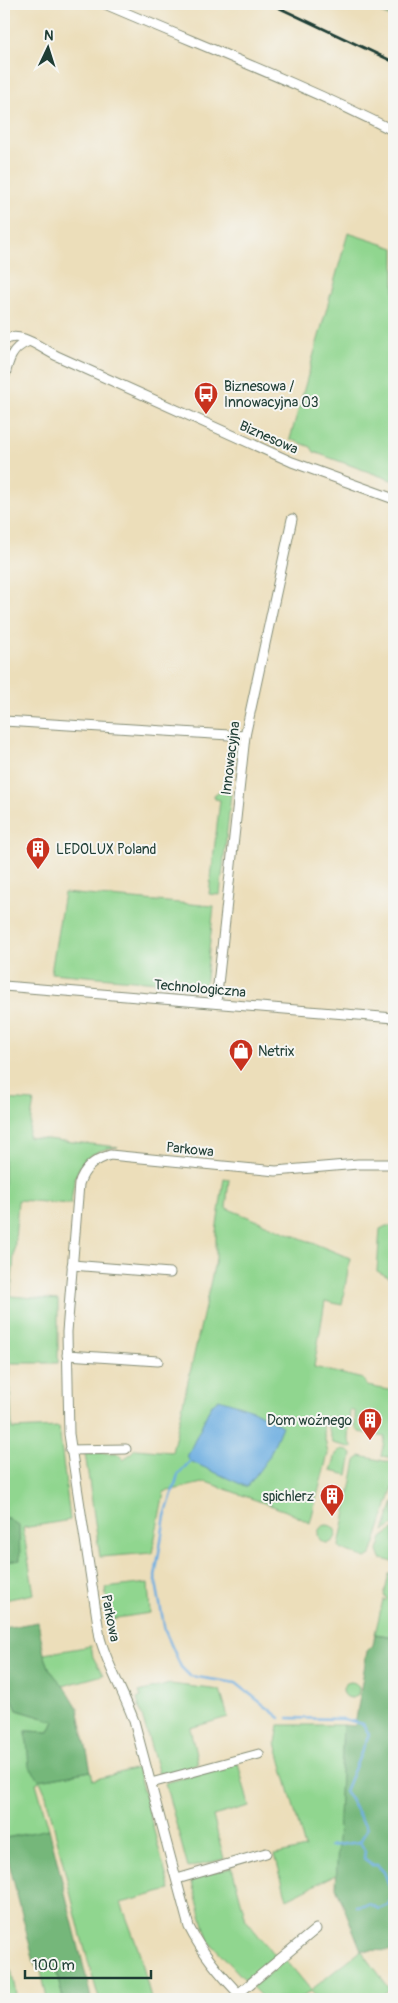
<svg xmlns="http://www.w3.org/2000/svg" width="398" height="2003" font-family="Pangolin,sans-serif">
	<style>
		.green { fill: #90d68f; stroke: #588a62 }
		.forest { fill: #74b77a; stroke: #4a7a57 }
		.water { fill: #6daee1; stroke: #46768a }
		.lines { fill: none; stroke-linecap: round; stroke-linejoin: round }
		.stream { stroke: #6daee1; stroke-width: 2.5 }
		.street-casing { stroke: #868e77; stroke-width: 11 }
		.street { stroke: #fff; stroke-width: 9 }
		.rail { stroke: #1f3d34; stroke-width: 2.5 }
		.labels { text-anchor: middle; stroke-width: 4; stroke-linejoin: round; paint-order: stroke }
		.poi-label { font-size: 14px; fill: #1f3d34; stroke: #f6f6f2; text-anchor: start }
		.street-label { font-size: 14px; fill: #1f3d34; stroke: #f6f6f2 }
	</style>
	<rect width="100%" height="100%" fill="#f6f6f2"/>
	<filter id="ink" filterUnits="userSpaceOnUse"><feTurbulence type="fractalNoise" baseFrequency=".02" numOctaves="2"/><feDisplacementMap in="SourceGraphic" scale="10" xChannelSelector="R" yChannelSelector="G"/><feConvolveMatrix kernelMatrix="1 2 1 2 8 2 1 2 1" color-interpolation-filters="sRGB"/></filter>
	<filter id="wash" filterUnits="userSpaceOnUse"><feTurbulence type="fractalNoise" baseFrequency=".0096" numOctaves="4" result="noise"/><feDisplacementMap in="SourceGraphic" scale="20" xChannelSelector="R" yChannelSelector="G"/><feGaussianBlur stdDeviation="1.12" result="paint"/><feColorMatrix in="noise" values="0 0 0 0 0 0 0 0 0 0 0 0 0 0 0 0 0 1.4 0 .05"/><feComposite in="paint" operator="in"/></filter>
	<g filter="url(#wash)">
		<rect width="100%" height="100%" fill="#ecdeba"/>
		<!-- green -->
		<g class="green">
			<path d="M 348,233 L 394,248 L 394,481 L 314,452 L 311,447 L 290,439 Z"/>
			<path d="M 218,792 L 231,794 L 220,895 L 209,894 L 220,800 L 215,799 L 214,795 Z"/>
			<path d="M 64,893 L 214,906 L 205,986 L 51,973 Z"/>
			<path d="M 4,1099 L 34,1101 L 28,1137 L 118,1147 C 81,1151 74,1170 71,1204 L 18,1200 L 11,1296 L 58,1300 L 58,1363 L 9,1363 L 12,1429 L 59,1427 L 70,1520 L 23,1528 L 34,1594 L 4,1600 L 6,1562 L 20,1560 L 8,1518 L 4,1518 Z"/>
			<path d="M 224,1178 L 229,1179 L 226,1208 L 350,1258 L 342,1305 L 325,1301 L 314,1367 L 363,1379 L 367,1386 L 394,1391 L 394,1458 L 381,1456 L 385,1437 L 359,1432 L 355,1425 L 355,1412 L 350,1410 L 348,1438 L 353,1448 L 333,1443 L 325,1419 L 321,1420 L 328,1454 L 310,1523 L 286,1511 L 206,1482 L 164,1492 L 152,1553 L 100,1557 L 85,1453 L 117,1453 L 124,1460 L 135,1449 L 172,1452 L 216,1258 L 216,1232 Z"/>
			<path d="M 386,1226 L 394,1226 L 394,1280 L 377,1271 L 380,1229 Z"/>
			<path d="M 341,1449 L 346,1450 L 352,1454 L 348,1475 L 331,1471 L 336,1454 Z"/>
			<path d="M 360,1456 L 394,1463 L 394,1484 L 371,1555 L 366,1558 L 341,1549 L 339,1546 L 356,1461 Z"/>
			<path d="M 394,1502 L 394,1524 L 384,1531 Z"/>
			<circle cx="327" cy="1534" r="9"/>
			<path d="M 394,1529 L 394,1562 L 381,1559 L 378,1551 L 382,1538 Z"/>
			<path d="M 394,1573 L 394,1658 L 390,1636 L 375,1634 L 383,1600 L 386,1600 L 387,1597 L 384,1596 L 389,1574 Z"/>
			<path d="M 148,1583 L 150,1613 L 110,1619 L 105,1588 Z"/>
			<path d="M 91,1646 L 93,1657 L 103,1675 L 63,1686 L 50,1670 L 44,1654 Z"/>
			<circle cx="351" cy="1690" r="8"/>
			<path d="M 4,1684 L 8,1689 L 17,1710 L 54,1721 L 49,1732 L 26,1731 L 40,1780 L 91,1771 L 93,1780 L 137,1768 L 170,1890 L 121,1903 L 140,1954 L 151,1999 L 99,1999 L 81,1936 L 46,1795 L 40,1781 L 36,1783 L 49,1829 L 6,1838 L 4,1842 Z"/>
			<path d="M 170,1684 L 220,1690 L 228,1717 L 190,1728 L 198,1764 L 159,1774 L 137,1699 L 141,1697 L 139,1692 Z"/>
			<path d="M 279,1725 L 343,1725 L 337,1874 L 287,1899 L 275,1855 L 305,1848 L 276,1743 Z"/>
			<path d="M 238,1763 L 249,1806 L 213,1816 L 224,1859 L 188,1868 L 165,1783 Z"/>
			<path d="M 232,1867 L 246,1920 L 275,1956 L 245,1980 L 208,1940 L 191,1879 Z"/>
			<path d="M 361,1950 L 390,1989 L 377,1999 L 318,1999 L 311,1991 L 300,1999 L 264,1999 L 252,1987 L 286,1960 L 311,1990 Z"/>
			<path d="M 55,1965 L 63,1999 L 47,1999 L 41,1970 Z"/>
			<path d="M 11,1969 L 17,1999 L 4,1999 L 4,1971 Z"/>
		</g>
		<!-- forest -->
		<g class="forest">
			<path d="M 359,4 L 379,4 L 394,10 L 394,18 Z"/>
			<path d="M 4,1518 L 8,1518 L 19,1526 L 20,1560 L 6,1562 L 4,1581 Z"/>
			<path d="M 38,1622 L 44,1654 L 50,1670 L 69,1693 L 78,1708 L 91,1771 L 40,1780 L 29,1767 L 26,1731 L 49,1732 L 54,1721 L 17,1710 L 8,1689 L 4,1684 L 4,1628 Z"/>
			<path d="M 375,1634 L 394,1637 L 394,1951 L 361,1950 L 336,1887 L 343,1725 L 355,1726 L 367,1651 L 373,1645 Z"/>
			<path d="M 49,1829 L 88,1984 L 91,1999 L 63,1999 L 55,1965 L 41,1970 L 35,1966 L 4,1843 L 6,1838 Z"/>
		</g>
		<!-- water -->
		<path class="water" d="M 219,1399 L 253,1410 L 282,1426 L 269,1457 L 247,1487 L 190,1461 L 187,1457 L 211,1405 Z"/>
		<g class="lines">
			<!-- stream -->
			<g class="stream">
				<path d="M 190,1461 L 178,1475 L 165,1516 L 155,1577 L 165,1631 L 181,1667 L 190,1676 L 236,1683 L 280,1718"/>
				<path d="M 288,1718 L 343,1719 L 363,1724 L 369,1734 L 345,1791 L 367,1829 L 360,1842 L 365,1851 L 364,1858 L 371,1865 L 377,1865 L 384,1872 L 394,1898"/>
				<path d="M 330,1846 L 360,1842"/>
				<path d="M 356,1906 L 369,1904 L 379,1909 L 388,1905 L 393,1895"/>
			</g>
		</g>
	</g>
	<g filter="url(#ink)">
		<g class="lines">
			<defs>
				<g id="street">
					<path d="M 105,4 C 202,46 300,83 394,131"/>
					<path d="M 4,341 C 18,329 42,349 57,356 L 292,462 L 394,499"/>
					<path d="M 4,379 C 8,363 10,349 27,342"/>
					<path d="M 4,721 L 245,736"/>
					<path d="M 4,986 L 394,1018"/>
					<path d="M 216,1003 L 245,736 L 292,519"/>
					<path d="M 72,1265 L 170,1273"/>
					<path d="M 67,1355 L 158,1361"/>
					<path d="M 70,1450 L 126,1449"/>
					<path d="M 151,1783 L 259,1754"/>
					<path d="M 177,1879 L 266,1853"/>
					<path d="M 238,1994 L 316,1929"/>
					<path d="M 244,1999 C 222,1977 203,1955 189,1927 L 134,1721 C 124,1693 108,1667 100,1638 L 69,1434 L 67,1332 L 79,1184 C 84,1168 94,1160 110,1155 L 276,1171 L 358,1164 L 394,1164"/>
				</g>
			</defs>
			<!-- street casing -->
			<use href="#street" class="street-casing"/>
			<!-- street -->
			<use href="#street" class="street"/>
			<!-- rail -->
			<path class="rail" d="M 271,4 L 394,62"/>
		</g>
	</g>
	<!-- icons -->
	<defs>
		<symbol id="bus-pin" viewBox="-11 -11 22 30"><path d="M0 17L-7.5 6A9.5 9.5 0 1 1 7.5 6Z" fill="#c8321e" stroke="#f6f6f2"/><path d="M-5-6H5V4H4V6H2V4H-2V6H-4V4H-5ZM-3.5-4V0h7V-4ZM-3.5 1.2v1.5H-2V1.2ZM2 1.2v1.5H3.5V1.2Z" fill="#fff"/></symbol>
		<symbol id="building-pin" viewBox="-11 -11 22 30"><path d="M0 17L-7.5 6A9.5 9.5 0 1 1 7.5 6Z" fill="#c8321e" stroke="#f6f6f2"/><path d="M-4-6H4V6H1V3H-1V6H-4ZM-2.5-4.3h1.7v1.8h-1.7ZM.8-4.3h1.7v1.8H.8ZM-2.5-1h1.7V.8h-1.7ZM.8-1h1.7V.8H.8Z" fill="#fff"/></symbol>
		<symbol id="shop-pin" viewBox="-11 -11 22 30"><path d="M0 17L-7.5 6A9.5 9.5 0 1 1 7.5 6Z" fill="#c8321e" stroke="#f6f6f2"/><path d="M-5-2.5h2.3a2.7 3.5 0 0 1 5.4 0H5L5.5 6h-11ZM-1.5-2.5h3a1.5 2.3 0 0 0-3 0Z" fill="#fff"/></symbol>
	</defs>
	<g fill-rule="evenodd">
		<use href="#bus-pin" x="192" y="380" width="28" height="38"/>
		<use href="#building-pin" x="24" y="835" width="28" height="38"/>
		<use href="#shop-pin" x="227" y="1037" width="28" height="38"/>
		<use href="#building-pin" x="356" y="1406" width="28" height="38"/>
		<use href="#building-pin" x="318" y="1482" width="28" height="38"/>
	</g>
	<g class="labels">
		<!-- poi labels -->
		<g class="poi-label">
			<text x="224" y="391">Biznesowa /<tspan x="224" dy="16">Innowacyjna 03</tspan></text>
			<text x="56" y="854">LEDOLUX Poland</text>
			<text x="258" y="1056">Netrix</text>
			<text x="352" y="1425" text-anchor="end">Dom woźnego</text>
			<text x="314" y="1501" text-anchor="end">spichlerz</text>
		</g>
		<!-- street labels -->
		<g class="street-label">
			<text transform="translate(269 437) rotate(24)" y="5">Biznesowa</text>
			<text transform="translate(230 758) rotate(-83)" y="5">Innowacyjna</text>
			<text transform="translate(200 988) rotate(5)" y="5">Technologiczna</text>
			<text transform="translate(190 1149) rotate(6)" y="5">Parkowa</text>
			<text transform="translate(111 1618) rotate(79)" y="5">Parkowa</text>
		</g>
	</g>
	<!-- margin -->
	<rect width="398" height="2003" fill="none" stroke="#f6f6f2" stroke-width="20"/>
	<!-- north arrow -->
	<g transform="translate(48 48) rotate(4)" stroke="#f6f6f2" stroke-width="4" paint-order="stroke">
	<path d="M0-4L9 19L0 12L-9 19Z" fill="#1f3d34"/>
	<text y="-8" font-size="14" font-weight="bold" text-anchor="middle" fill="#1f3d34">N</text>
	</g>
	<!-- scale -->
	<path d="M25 1970v8h126v-8" fill="none" stroke="#1f3d34" stroke-width="2.5"/>
	<text x="32" y="1970" font-size="15" fill="#1f3d34" stroke="#f6f6f2" stroke-width="4" paint-order="stroke">100 m</text>
</svg>
